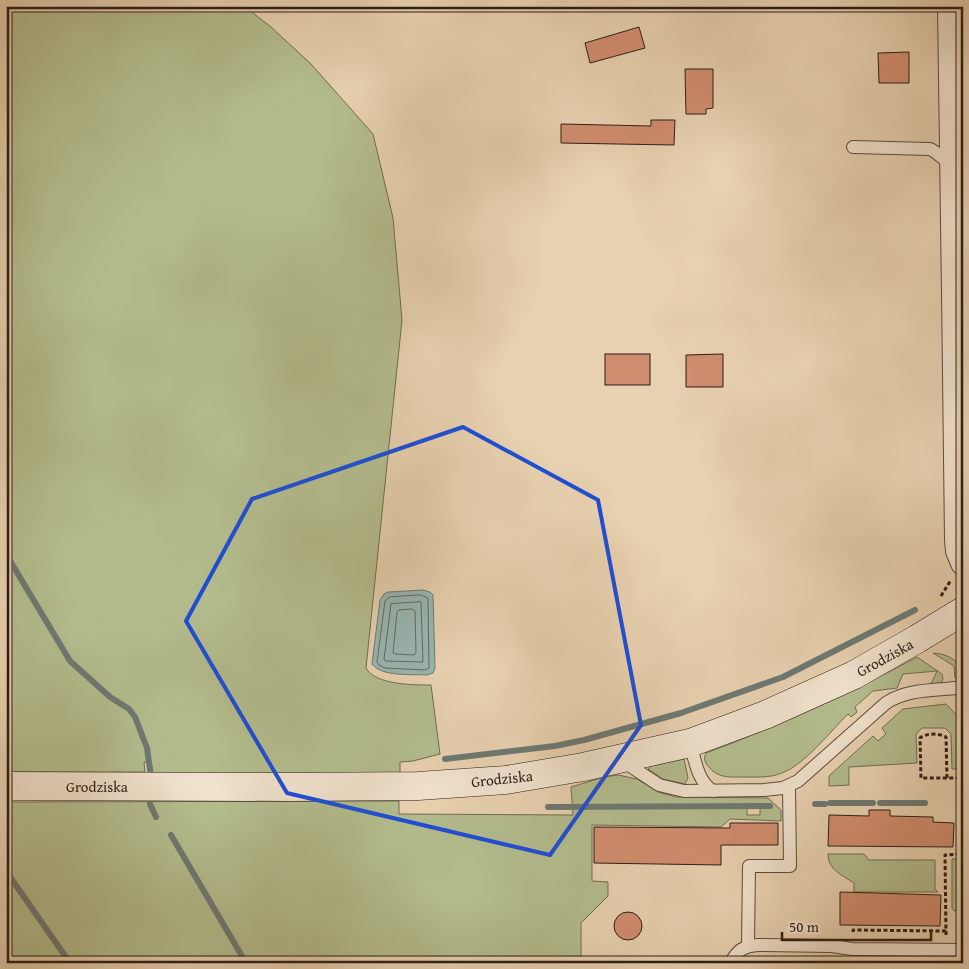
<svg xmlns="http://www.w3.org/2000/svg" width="969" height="969" font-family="'Gentium Book Plus',serif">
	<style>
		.green { fill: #b3bc8d; stroke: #706c52; fill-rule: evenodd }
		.water { fill: #98b6b1; stroke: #6d7973 }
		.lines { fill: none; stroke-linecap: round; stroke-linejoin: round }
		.shore { stroke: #626a64; stroke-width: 1 }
		.stream { stroke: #6d7973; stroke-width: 6 }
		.building { fill: #d18d6f; stroke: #2d1d17 }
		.service-casing { stroke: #5c4a3d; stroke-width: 14 }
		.minor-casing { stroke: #5c4a3d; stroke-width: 26 }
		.secondary-casing { stroke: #2d1d17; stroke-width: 29 }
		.path { stroke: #2d1d17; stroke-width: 3; stroke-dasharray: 4 2.5; stroke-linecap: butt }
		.service { stroke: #f0e1cc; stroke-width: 12 }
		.minor { stroke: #f0e1cc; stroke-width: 24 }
		.secondary { stroke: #f0e1cc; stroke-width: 28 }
		.marked { fill: none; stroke: #1d4ed8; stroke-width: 4; stroke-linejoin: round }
		.labels { text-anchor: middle; stroke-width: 5; stroke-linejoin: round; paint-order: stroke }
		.street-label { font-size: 15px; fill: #2d1d17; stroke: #f0e1cc }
	</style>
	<rect width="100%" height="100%" fill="#e8d1b0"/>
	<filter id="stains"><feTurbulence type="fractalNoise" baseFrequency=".004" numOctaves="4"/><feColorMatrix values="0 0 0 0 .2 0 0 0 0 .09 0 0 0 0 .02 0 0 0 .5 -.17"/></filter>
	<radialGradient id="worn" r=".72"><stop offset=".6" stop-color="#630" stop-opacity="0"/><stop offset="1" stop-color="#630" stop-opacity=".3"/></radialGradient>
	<!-- green -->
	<g class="green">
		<path d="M 6,6 L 244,6 L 271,27 L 311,64 L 373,134 L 393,218 L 402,320 L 366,668 C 375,685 414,685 431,685 L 440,754 L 413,761 L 400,762 L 400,773 L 259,774 L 156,773 L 153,772 L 151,762 L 144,762 L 145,772 L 6,772 Z"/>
		<path d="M 933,653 C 946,654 954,658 963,668 L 963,681 L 959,681 L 955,678 L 954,666 Z"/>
		<path d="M 917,657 L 942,674 L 943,679 L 941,683 L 931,684 L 937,671 L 903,674 L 897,688 L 873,691 L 855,707 L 857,712 L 851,717 L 848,714 C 830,732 804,765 782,773 C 770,778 756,777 743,777 C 732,777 723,778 714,772 C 707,766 702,761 706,753 C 779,726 849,694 917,657 Z"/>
		<path d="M 946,704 L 963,722 L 962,769 L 952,769 L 951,734 L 945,728 L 922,728 L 916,734 L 917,763 L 849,767 L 849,785 L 829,786 L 829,776 L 873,736 L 878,741 L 886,734 L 882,728 L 903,709 Z"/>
		<path d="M 684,759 L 688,778 L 685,784 L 663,779 L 648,769 L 651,766 Z"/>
		<path d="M 618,775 L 637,779 L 658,792 L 676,797 L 768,798 L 781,810 L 781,821 L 730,819 L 721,827 L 592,825 L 592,881 L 608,882 L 608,896 L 581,923 L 581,963 L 6,963 L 6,802 L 399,801 L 399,814 L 573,815 L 571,787 L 604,777 ZM 747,808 L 760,808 L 760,815 L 747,815 Z"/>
		<path d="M 828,854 L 864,854 L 869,860 L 935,860 L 935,889 L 938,892 L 854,892 L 854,883 C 842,875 828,870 828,854 Z"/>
		<path d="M 963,858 L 961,862 L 962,909 L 954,911 L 952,908 L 952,859 Z"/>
	</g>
	<!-- water -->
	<path class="water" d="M 423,590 L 430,592 L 433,595 L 435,668 L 433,673 L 427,675 C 411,674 382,677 372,664 L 380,600 L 384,594 L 388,592 Z"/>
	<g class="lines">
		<!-- shore -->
		<g class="shore">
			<path d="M 421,595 L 428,598 L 429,668 L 425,670 L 385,668 L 379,665 L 377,662 L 385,601 L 390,597 Z"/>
			<path d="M 421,602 L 423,662 L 385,661 L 384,659 L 391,604 Z"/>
			<path d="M 399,610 L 412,609 L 415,611 L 416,653 L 414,655 L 395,654 L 393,653 L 397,612 Z"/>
		</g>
		<!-- stream -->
		<g class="stream">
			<path d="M 6,554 L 70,661 L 110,697 L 129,709 L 135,717 L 147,748 L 150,770"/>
			<path d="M 445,759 L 555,746 L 584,740 L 681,713 L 783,677 L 915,610"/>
			<path d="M 830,803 L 873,803"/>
			<path d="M 880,803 L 925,803"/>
			<path d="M 150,804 L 156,817"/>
			<path d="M 815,804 L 825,804"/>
			<path d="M 548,807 L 770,806"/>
			<path d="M 171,835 L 246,963"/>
			<path d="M 6,871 L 70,963"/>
		</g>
	</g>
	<!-- building -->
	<g class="building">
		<path d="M 639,27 L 645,48 L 590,63 L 585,43 Z"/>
		<path d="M 909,52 L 909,83 L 879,83 L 878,53 Z"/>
		<path d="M 685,69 L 713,69 L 713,108 L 706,109 L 706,114 L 686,114 Z"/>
		<path d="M 651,120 L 675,120 L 674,145 L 561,143 L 561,124 L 651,126 Z"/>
		<rect x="605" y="354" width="45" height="31"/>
		<path d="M 723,354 L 723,387 L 686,387 L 686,355 Z"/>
		<path d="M 869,810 L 890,810 L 890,816 L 933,817 L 933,822 L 954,823 L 953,847 L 828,846 L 829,815 L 869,816 Z"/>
		<path d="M 730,823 L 778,823 L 778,845 L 721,845 L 721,865 L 594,863 L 594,827 L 730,828 Z"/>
		<path d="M 840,892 L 941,895 L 940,926 L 840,925 Z"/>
		<circle cx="628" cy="926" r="14"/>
	</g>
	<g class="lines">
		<defs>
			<g id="service">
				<path d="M 853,147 L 930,149 C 939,153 944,161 953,165"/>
				<path d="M 690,743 C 695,759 697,781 713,791"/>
				<path d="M 621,760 L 659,785 L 684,791 L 764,790 L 783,788 L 798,781 L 886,703 C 908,688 938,691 963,687"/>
				<path d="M 748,946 L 749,866 L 790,866 L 789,786"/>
				<path d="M 731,963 C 737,950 744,946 758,945 L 832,946 L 852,949 L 963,950"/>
			</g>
			<path id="minor" d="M 950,6 C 954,184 954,362 957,540 L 958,551 L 963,563"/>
			<path id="secondary" d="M 6,786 L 290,787 L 418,786 L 506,780 L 583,767 L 690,743 L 765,715 L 854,675 L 917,639 L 963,611"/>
		</defs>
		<!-- service casing -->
		<use href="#service" class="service-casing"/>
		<!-- minor casing -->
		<use href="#minor" class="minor-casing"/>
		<!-- secondary casing -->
		<use href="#secondary" class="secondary-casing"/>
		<!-- path -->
		<g class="path">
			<path d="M 941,596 L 951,580"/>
			<path d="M 947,778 L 946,737 C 939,733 926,733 920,738 L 921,778 L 963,778"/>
			<path d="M 853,932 L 853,930 L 947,931"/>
			<path d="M 946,935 L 945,855 L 962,854 L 961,815"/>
		</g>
		<!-- service -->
		<use href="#service" class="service"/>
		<!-- minor -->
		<use href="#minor" class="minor"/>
		<!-- secondary -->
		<use href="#secondary" class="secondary"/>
	</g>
	<!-- marked area -->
	<path class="marked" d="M 463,427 L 598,500 L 641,725 L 550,855 L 287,793 L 186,621 L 252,499 Z"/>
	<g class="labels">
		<!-- street labels -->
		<g class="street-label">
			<text transform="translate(885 658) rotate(-29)" y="5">Grodziska</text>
			<text transform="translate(502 779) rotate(-6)" y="5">Grodziska</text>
			<text x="97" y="792">Grodziska</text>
		</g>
	</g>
	<!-- margin -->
	<rect width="969" height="969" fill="none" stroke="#e8d1b0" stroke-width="25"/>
	<rect x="8" y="8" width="954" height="954" fill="none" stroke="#2d1d17" stroke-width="2.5"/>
	<rect x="12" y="12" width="944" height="944" fill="none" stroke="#2d1d17"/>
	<!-- scale -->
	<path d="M782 932v8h149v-8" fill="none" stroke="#2d1d17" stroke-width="2.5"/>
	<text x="789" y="932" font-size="15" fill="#2d1d17" stroke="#f0e1cc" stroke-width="4" paint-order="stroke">50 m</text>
	<rect width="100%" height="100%" filter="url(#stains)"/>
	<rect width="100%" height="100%" fill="url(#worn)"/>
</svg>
